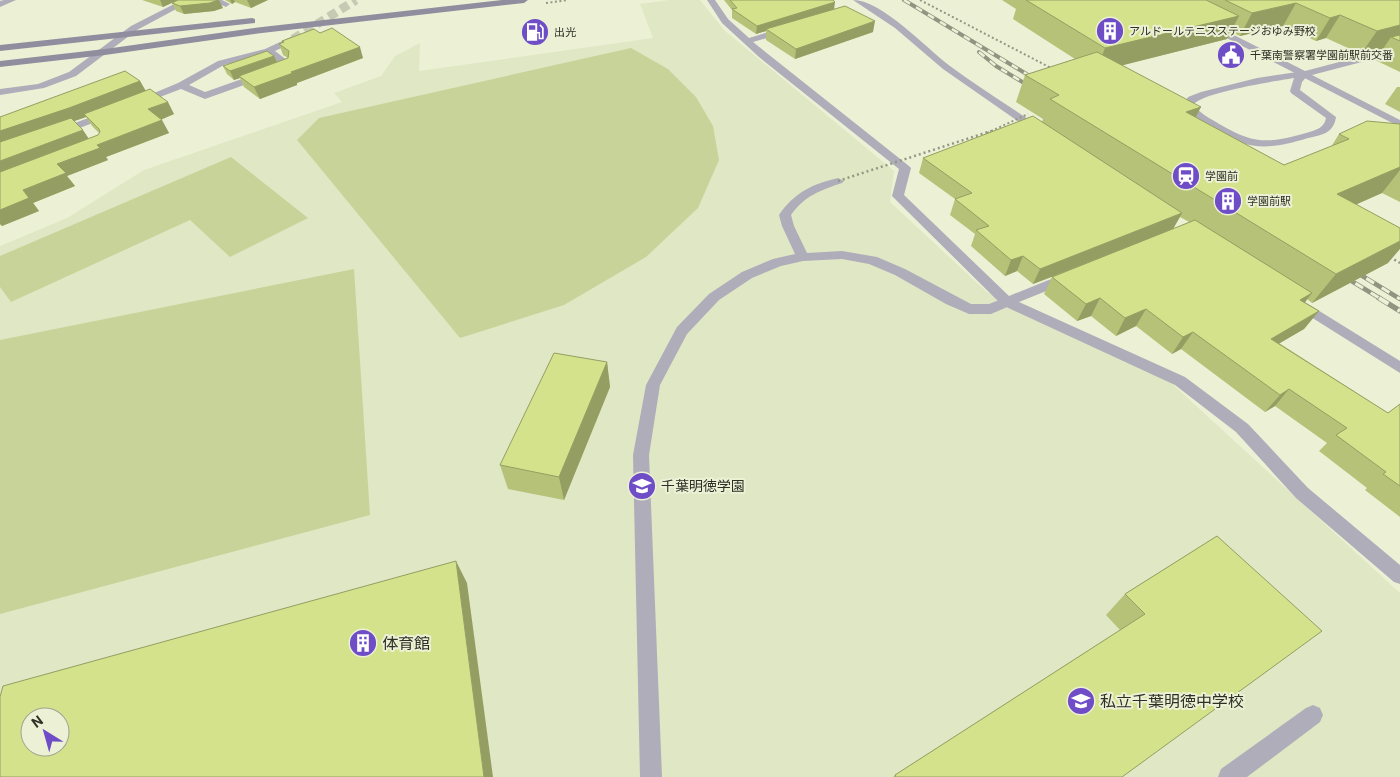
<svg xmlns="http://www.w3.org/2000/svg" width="1400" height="777" font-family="Roboto,'Noto Sans JP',sans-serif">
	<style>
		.built { fill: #e0e7c4; fill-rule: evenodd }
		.green { fill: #c8d399 }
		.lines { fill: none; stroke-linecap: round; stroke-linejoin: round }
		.street-tunnel { stroke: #c6cab3; stroke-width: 9; stroke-dasharray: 9 5; stroke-linecap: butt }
		.path-far1 { stroke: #939784; stroke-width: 2; stroke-dasharray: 2 2.5; stroke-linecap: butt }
		.path { stroke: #939784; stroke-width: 2.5; stroke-dasharray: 2 3; stroke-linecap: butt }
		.lane { fill: #afadb9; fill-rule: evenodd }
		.street { fill: #afadb9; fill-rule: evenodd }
		.secondary { fill: #908e9e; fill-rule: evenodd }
		.rail-far2-casing { stroke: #909481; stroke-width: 4 }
		.rail-far1-casing { stroke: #909481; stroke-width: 4.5 }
		.rail-casing { stroke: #909481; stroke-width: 5.5 }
		.rail-far2 { stroke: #ecf1d6; stroke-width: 2.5; stroke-dasharray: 7; stroke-linecap: butt }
		.rail-far1 { stroke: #ecf1d6; stroke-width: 3; stroke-dasharray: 9; stroke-linecap: butt }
		.rail { stroke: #ecf1d6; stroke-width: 4; stroke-dasharray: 11; stroke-linecap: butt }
		.path-bridge-far1 { stroke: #939784; stroke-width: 2; stroke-dasharray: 2 2.5; stroke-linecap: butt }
		.path-bridge { stroke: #939784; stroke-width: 2.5; stroke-dasharray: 2 3; stroke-linecap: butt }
		.wall { fill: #b6c278; fill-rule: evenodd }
		.shaded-wall { fill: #949e62 }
		.building { fill: #d4e28c; stroke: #949e62; fill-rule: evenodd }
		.labels { text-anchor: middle; stroke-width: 4; stroke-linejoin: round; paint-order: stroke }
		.far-poi-label { font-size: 11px; fill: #2e3026; stroke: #ecf1d6; text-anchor: start }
		.poi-label { font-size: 14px; fill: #2e3026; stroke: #ecf1d6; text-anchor: start }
		.near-poi-label { font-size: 16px; fill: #2e3026; stroke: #ecf1d6; text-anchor: start }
	</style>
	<rect width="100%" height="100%" fill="#ecf1d6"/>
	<!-- built -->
	<path class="built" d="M 669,0 L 700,0 L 724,30 L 894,171 L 890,202 L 987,292 L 1168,380 L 1400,593 L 1400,777 L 0,777 L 0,246 L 67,218 L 144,170 L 342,102 L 334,93 L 381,76 L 395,56 L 420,43 L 419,71 L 653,38 L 640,4 ZM 30,717 L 60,717 L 60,747 L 30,747 Z"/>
	<!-- green -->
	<g class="green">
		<path d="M 631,48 L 668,69 L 696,97 L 713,126 L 719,160 L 698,208 L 646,257 L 564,305 L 460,338 L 297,140 L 319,118 Z"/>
		<path d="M 231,157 L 308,218 L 230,257 L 190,220 L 11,302 L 0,287 L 0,256 Z"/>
		<path d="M 354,269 L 370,515 L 0,614 L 0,340 Z"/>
	</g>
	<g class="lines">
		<!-- street-tunnel -->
		<path class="street-tunnel" d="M 293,39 L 356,0"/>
		<!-- path-far1 -->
		<g class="path-far1">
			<path d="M 920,0 L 1051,68"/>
			<path d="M 546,3 L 568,0"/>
		</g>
		<!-- path -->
		<path class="path" d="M 1390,257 L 1400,263"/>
		<!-- lane -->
		<g class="lane">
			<path d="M 1304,71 L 1309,74 L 1302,82 L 1300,90 L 1336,117 C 1334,133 1322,135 1308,138 C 1269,150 1249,151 1213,129 C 1202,122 1191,116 1183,105 L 1188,97 L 1201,92 L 1257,78 ZM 1294,78 L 1290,91 L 1291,93 L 1326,118 C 1324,129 1315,130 1306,133 C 1270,143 1255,145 1221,125 C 1211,119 1201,114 1193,105 C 1202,92 1276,81 1294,78 Z"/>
			<path d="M 838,178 L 844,181 L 842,183 C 821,190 804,196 791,215 L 794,226 L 807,253 L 842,251 L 877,257 L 905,269 L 971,304 L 989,304 L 1007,297 L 1012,299 L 1014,302 L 1012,305 L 991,314 L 969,314 L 946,304 L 895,275 L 869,264 L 842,259 L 803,261 L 781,266 L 752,278 L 719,300 L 687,334 L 660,385 L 649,455 L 662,777 L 640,777 L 633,455 L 646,385 L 677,327 L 709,294 L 742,272 L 773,259 L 795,254 L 782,226 L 779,215 C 794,193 812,184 838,178 Z"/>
			<path d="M 1313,705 L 1320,708 L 1323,715 L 1320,722 L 1247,777 L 1218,777 L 1221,769 L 1306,708 Z"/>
		</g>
		<!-- street -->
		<g class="street">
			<path d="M 4,0 L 16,0 L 0,7 L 0,1 Z"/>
			<path d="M 182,0 L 193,0 L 137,30 L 76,76 L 44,88 L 0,95 L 0,89 L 38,84 L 69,72 L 131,26 Z"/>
			<path d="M 210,0 L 222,0 L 230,4 L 226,7 Z"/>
			<path d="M 707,0 L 715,0 L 728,19 L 749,38 L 785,27 L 788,28 L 788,32 L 753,42 L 909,166 L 911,168 L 904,195 L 1009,296 L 1061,275 L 1071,275 L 1073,278 L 1071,281 L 1019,302 L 1185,377 L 1248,424 L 1308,488 L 1400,565 L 1400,584 L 1394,582 L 1296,498 L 1236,432 L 1175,385 L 1002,305 L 894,198 L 892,196 L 899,169 L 759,57 L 722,23 Z"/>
			<path d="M 853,0 C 882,0 926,48 950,66 C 980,88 1012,108 1043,129 L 1044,131 L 1043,133 L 1035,133 L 943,69 L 895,28 Z"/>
			<path d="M 1212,24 L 1305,71 L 1400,46 L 1400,52 L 1312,75 L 1400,120 L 1400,127 L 1209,29 L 1208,27 Z"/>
			<path d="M 293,36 L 296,37 L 296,41 L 275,51 L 292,64 L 292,68 L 205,99 L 181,89 L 144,103 L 140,104 L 135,101 L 178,83 L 218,61 L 265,49 ZM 266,54 L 282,65 L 205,92 L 189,85 L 224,65 Z"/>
			<path d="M 107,111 L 111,112 L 112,114 L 111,116 L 64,134 L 60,135 L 55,132 L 56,130 Z"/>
			<path d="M 1300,299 L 1400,361 L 1400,373 L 1295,307 L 1293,304 L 1295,301 Z"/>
		</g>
		<!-- secondary -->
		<g class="secondary">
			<path d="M 502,0 L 528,0 L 524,3 L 262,33 L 105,55 L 0,67 L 0,61 L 105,49 L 262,27 Z"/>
			<path d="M 252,18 L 255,19 L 255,23 L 0,51 L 0,45 Z"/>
		</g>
		<defs>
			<g id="rail-far2">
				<path d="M 904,0 L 1038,81"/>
				<path d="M 979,52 L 996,66 L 1034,89"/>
			</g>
			<g id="rail-far1">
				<path d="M 1351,269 L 1400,299"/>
				<path d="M 1340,274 L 1381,299"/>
			</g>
			<path id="rail" d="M 1379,298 L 1400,311"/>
		</defs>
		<!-- rail-far2 casing -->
		<use href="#rail-far2" class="rail-far2-casing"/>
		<!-- rail-far1 casing -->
		<use href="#rail-far1" class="rail-far1-casing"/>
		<!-- rail casing -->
		<use href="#rail" class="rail-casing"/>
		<!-- rail-far2 -->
		<use href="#rail-far2" class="rail-far2"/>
		<!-- rail-far1 -->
		<use href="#rail-far1" class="rail-far1"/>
		<!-- rail -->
		<use href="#rail" class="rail"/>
		<!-- path-bridge-far1 -->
		<path class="path-bridge-far1" d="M 987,133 L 1028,114"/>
		<!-- path-bridge -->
		<path class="path-bridge" d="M 838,181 L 991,131"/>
	</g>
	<!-- wall -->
	<g class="wall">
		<path d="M 142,0 L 178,0 L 163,7 Z"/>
		<path d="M 225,0 L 268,0 L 251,8 L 235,2 L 232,4 Z"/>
		<path d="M 724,0 L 833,0 L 834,9 L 873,32 L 795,59 L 766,40 L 766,31 L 756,34 L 732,18 L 732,10 Z"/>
		<path d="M 1002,0 L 1400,0 L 1400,72 L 1375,60 L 1383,49 L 1361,54 L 1326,38 L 1316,41 L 1283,26 L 1240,36 L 1231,32 L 1227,39 L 1122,65 L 1195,117 L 1284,165 L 1331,147 L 1339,134 L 1400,124 L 1400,202 L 1382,193 L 1356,204 L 1388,263 L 1312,303 L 1307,299 L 1305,303 L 1319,311 L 1304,329 L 1279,343 L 1388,413 L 1400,404 L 1400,517 L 1365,490 L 1367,488 L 1319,451 L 1327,443 L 1275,406 L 1265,412 L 1181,349 L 1172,354 L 1136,326 L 1116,336 L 1091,316 L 1077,321 L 1044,294 L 1052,277 L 1033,284 L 1017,271 L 1005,276 L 971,246 L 975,234 L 950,215 L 955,199 L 919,173 L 923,158 L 1042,122 L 1043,119 L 1016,102 L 1025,75 L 1075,59 L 1013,19 L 1016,9 ZM 1180,217 L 1189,222 L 1173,229 Z"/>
		<path d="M 172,3 L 223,8 L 214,11 L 184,14 L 176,11 Z"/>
		<path d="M 282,41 L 363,58 L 297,83 L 297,85 L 260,99 L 244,87 L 240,78 L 234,80 L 227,74 L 223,66 L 274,56 L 277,62 L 288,58 L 283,55 L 279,44 L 283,43 Z"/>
		<path d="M 140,81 L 145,90 L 174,114 L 161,119 L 169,133 L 106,157 L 108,160 L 67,176 L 75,186 L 33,203 L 39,211 L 2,226 L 0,224 L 0,117 ZM 86,117 L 92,126 L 99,133 L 98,135 L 88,139 L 74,121 Z"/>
		<path d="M 1397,87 L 1400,87 L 1400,112 L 1385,104 Z"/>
		<path d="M 607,362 L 610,387 L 564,500 L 508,489 L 500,465 Z"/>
		<path d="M 1217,536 L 1122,777 L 893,777 L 895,775 L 1120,630 L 1106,615 L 1125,594 Z"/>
	</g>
	<!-- shaded-wall -->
	<g class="shaded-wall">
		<path d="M 160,0 L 178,0 L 163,7 Z"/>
		<path d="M 219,0 L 223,8 L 214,11 L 184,14 L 180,6 Z"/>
		<path d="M 230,0 L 234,0 L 235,2 L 232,4 Z"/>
		<path d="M 247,0 L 268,0 L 251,8 Z"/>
		<path d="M 835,2 L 834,10 L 766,29 L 766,31 L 756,34 L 757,26 Z"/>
		<path d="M 1296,3 L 1283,26 L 1240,36 L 1252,13 Z"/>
		<path d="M 1340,15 L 1326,38 L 1316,41 L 1330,18 Z"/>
		<path d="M 1239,16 L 1227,39 L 1096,72 L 1105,48 Z"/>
		<path d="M 875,21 L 873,32 L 795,59 L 796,49 Z"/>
		<path d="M 1400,25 L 1400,41 L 1391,37 L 1383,49 L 1361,54 L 1377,31 Z"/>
		<path d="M 360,47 L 363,58 L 297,83 L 297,85 L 260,99 L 254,87 L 291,72 Z"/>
		<path d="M 274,56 L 278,64 L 239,76 L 240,78 L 234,80 L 230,71 Z"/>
		<path d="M 140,81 L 147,93 L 84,114 L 86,117 L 0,147 L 0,131 Z"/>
		<path d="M 168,102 L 174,114 L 156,122 L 148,109 Z"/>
		<path d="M 1201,107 L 1187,134 L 1186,112 Z"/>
		<path d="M 162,120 L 169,133 L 106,157 L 108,160 L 67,176 L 75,186 L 33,203 L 39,211 L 2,226 L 0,224 L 0,210 L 23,190 L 57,164 L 97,145 Z"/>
		<path d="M 83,130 L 91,142 L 0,177 L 0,161 Z"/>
		<path d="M 1400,167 L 1400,170 L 1382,193 L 1317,222 L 1337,194 Z"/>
		<path d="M 1182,213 L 1173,229 L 1033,284 L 1040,269 Z"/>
		<path d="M 1400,241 L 1400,249 L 1388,263 L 1312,303 L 1336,274 Z"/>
		<path d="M 1023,256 L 1017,271 L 1005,276 L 1011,260 Z"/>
		<path d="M 1312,293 L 1299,310 L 1300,300 Z"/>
		<path d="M 1100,298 L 1091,316 L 1077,321 L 1086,304 Z"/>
		<path d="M 1146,309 L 1136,326 L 1116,336 L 1125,318 Z"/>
		<path d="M 1319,311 L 1304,329 L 1258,356 L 1271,339 Z"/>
		<path d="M 1193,332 L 1181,349 L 1172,354 L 1183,337 Z"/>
		<path d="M 607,362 L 610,387 L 564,500 L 559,477 Z"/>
		<path d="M 1289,389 L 1275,406 L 1265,412 L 1280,395 Z"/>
		<path d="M 456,561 L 467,583 L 493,777 L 484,777 Z"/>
	</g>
	<!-- building -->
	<g class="building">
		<path d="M 178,0 L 218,0 L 210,3 L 180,6 L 172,3 Z"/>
		<path d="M 730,0 L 833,0 L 835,2 L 757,26 L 732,9 L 737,8 Z"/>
		<path d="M 1026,0 L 1206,0 L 1239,16 L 1105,48 Z"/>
		<path d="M 1225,0 L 1400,0 L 1400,25 L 1377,31 L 1340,15 L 1330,18 L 1296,3 L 1252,13 Z"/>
		<path d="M 845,6 L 875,21 L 796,49 L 766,29 Z"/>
		<path d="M 332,28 L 360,47 L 291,72 L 293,73 L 254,87 L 239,76 L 288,58 L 289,51 L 279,44 L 284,42 L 282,41 L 314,29 L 320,33 Z"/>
		<path d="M 1400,35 L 1400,41 L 1391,37 Z"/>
		<path d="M 267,51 L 274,56 L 230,71 L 223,66 Z"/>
		<path d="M 1097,52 L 1201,107 L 1186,112 L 1284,165 L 1349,139 L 1339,134 L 1367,121 L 1400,124 L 1400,167 L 1337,194 L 1400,228 L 1400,241 L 1336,274 L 1050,99 L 1059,95 L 1025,75 Z"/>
		<path d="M 125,71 L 140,81 L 69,108 L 0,131 L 0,117 Z"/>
		<path d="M 150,89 L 168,102 L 148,109 L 162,120 L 97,145 L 100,148 L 57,164 L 66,173 L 23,190 L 29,198 L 0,210 L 0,172 L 98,135 L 100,132 L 99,129 L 84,114 Z"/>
		<path d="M 1033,116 L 1182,213 L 1040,269 L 1023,256 L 1011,260 L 976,230 L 989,226 L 955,199 L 972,193 L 923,158 Z"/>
		<path d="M 71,118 L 83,130 L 0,161 L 0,142 Z"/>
		<path d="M 1195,220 L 1312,293 L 1300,300 L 1319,311 L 1271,339 L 1388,413 L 1400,404 L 1400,486 L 1383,474 L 1386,472 L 1336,435 L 1347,428 L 1289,389 L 1280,395 L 1193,332 L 1183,337 L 1146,309 L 1125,318 L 1100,298 L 1086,304 L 1052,277 Z"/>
		<path d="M 554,353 L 607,362 L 559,477 L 500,465 Z"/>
		<path d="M 1217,536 L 1322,631 L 1122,777 L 896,777 L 895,775 L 1145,614 L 1125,594 Z"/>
		<path d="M 456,561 L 484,777 L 0,777 L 0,697 L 3,686 ZM 30,717 L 60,717 L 60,747 L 30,747 Z"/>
	</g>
	<!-- icons -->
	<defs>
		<symbol id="building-disc" viewBox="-11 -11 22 22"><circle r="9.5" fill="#6e4dc6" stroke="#ecf1d6"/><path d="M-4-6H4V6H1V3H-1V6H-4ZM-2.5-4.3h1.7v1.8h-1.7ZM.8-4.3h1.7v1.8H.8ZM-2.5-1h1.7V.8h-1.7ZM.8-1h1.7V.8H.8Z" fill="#fff"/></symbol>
		<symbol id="fuel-disc" viewBox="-11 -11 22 22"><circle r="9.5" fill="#6e4dc6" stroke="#ecf1d6"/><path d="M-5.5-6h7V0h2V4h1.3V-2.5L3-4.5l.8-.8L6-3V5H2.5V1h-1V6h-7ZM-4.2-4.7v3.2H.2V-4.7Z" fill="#fff"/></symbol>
		<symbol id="civic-disc" viewBox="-11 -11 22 22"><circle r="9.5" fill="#6e4dc6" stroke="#ecf1d6"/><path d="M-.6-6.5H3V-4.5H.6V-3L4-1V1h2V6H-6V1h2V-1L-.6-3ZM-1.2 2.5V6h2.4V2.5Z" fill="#fff"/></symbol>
		<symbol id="station-disc" viewBox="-11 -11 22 22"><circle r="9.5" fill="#6e4dc6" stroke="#ecf1d6"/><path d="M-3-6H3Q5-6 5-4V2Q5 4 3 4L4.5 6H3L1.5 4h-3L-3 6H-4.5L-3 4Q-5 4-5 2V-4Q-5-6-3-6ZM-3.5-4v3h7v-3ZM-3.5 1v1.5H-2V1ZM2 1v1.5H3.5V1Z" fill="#fff"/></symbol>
		<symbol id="school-disc" viewBox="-11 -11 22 22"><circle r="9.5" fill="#6e4dc6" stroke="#ecf1d6"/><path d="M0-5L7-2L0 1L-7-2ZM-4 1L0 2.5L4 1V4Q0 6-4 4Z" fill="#fff"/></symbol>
	</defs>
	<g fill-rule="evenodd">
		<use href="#building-disc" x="1094" y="15" width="32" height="32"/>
		<use href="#fuel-disc" x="519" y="16" width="32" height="32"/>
		<use href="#civic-disc" x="1215" y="39" width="32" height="32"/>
		<use href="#station-disc" x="1170" y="160" width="32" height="32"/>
		<use href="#building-disc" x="1212" y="185" width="32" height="32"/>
		<use href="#school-disc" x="626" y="470" width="32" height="32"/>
		<use href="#building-disc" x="347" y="627" width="32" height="32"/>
		<use href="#school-disc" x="1065" y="685" width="32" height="32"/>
	</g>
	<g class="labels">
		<!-- far-poi labels -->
		<g class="far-poi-label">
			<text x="1129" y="35">アルドールテニスステージおゆみ野校</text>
			<text x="554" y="36">出光</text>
			<text x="1250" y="59">千葉南警察署学園前駅前交番</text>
			<text x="1205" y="180">学園前</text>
			<text x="1247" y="205">学園前駅</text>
		</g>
		<!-- poi labels -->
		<g class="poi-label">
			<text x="661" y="491">千葉明徳学園</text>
		</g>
		<!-- near-poi labels -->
		<g class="near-poi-label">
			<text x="382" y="649">体育館</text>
			<text x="1100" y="707">私立千葉明徳中学校</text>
		</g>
	</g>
	<!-- north arrow -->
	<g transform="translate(45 732) rotate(323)"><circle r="24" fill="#ecf1d6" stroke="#a0a490"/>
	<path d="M0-4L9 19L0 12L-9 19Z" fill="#6e4dc6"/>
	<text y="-8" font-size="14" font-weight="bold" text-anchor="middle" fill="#2e3026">N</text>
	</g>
</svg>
